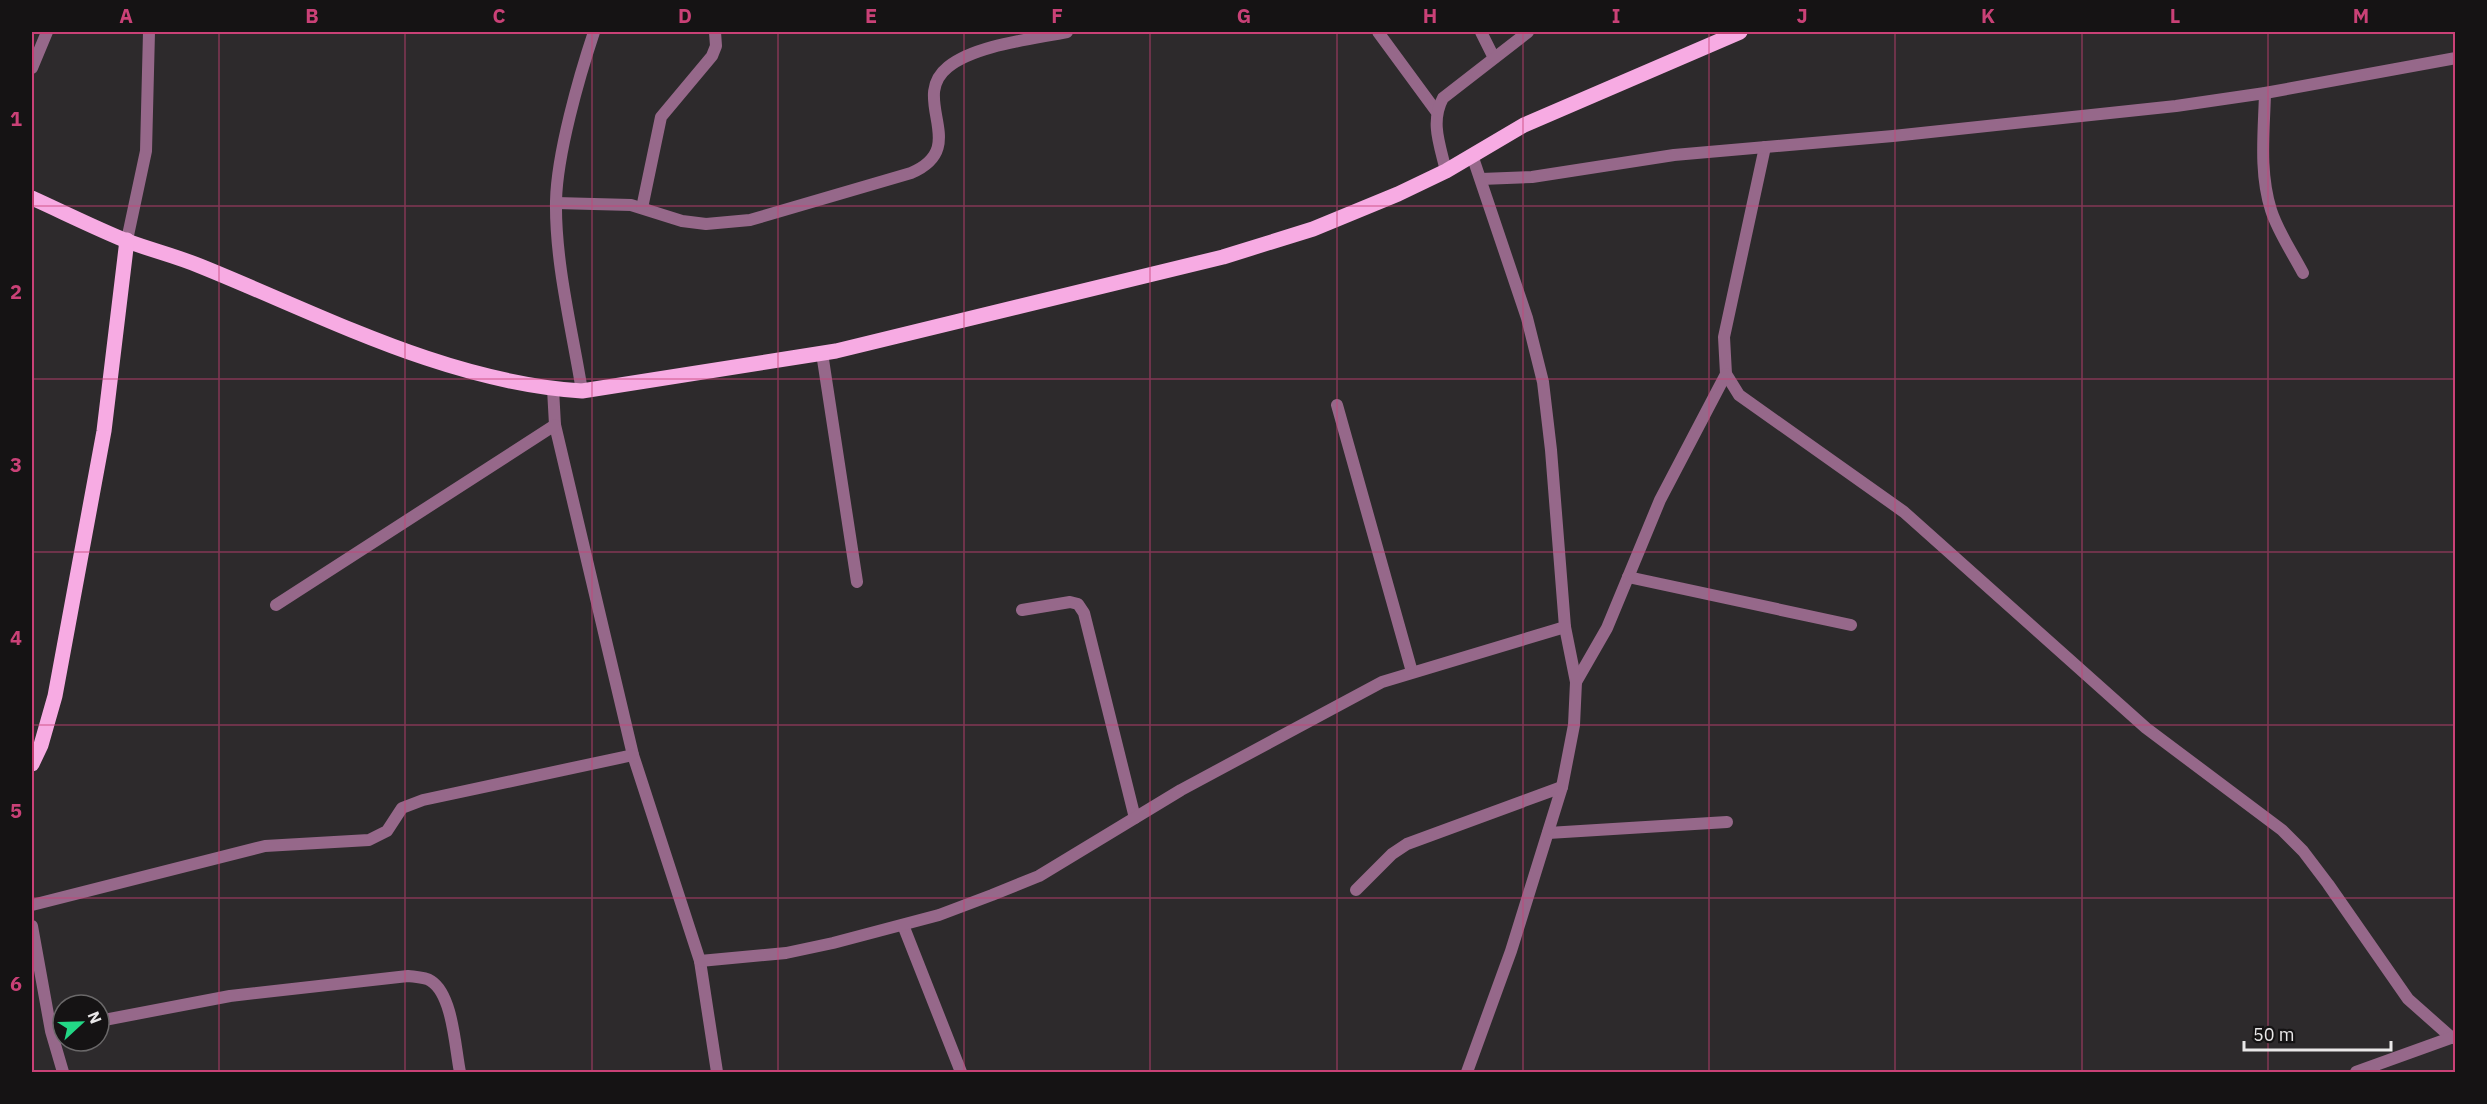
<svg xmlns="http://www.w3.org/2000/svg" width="2487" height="1104" font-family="'IBM Plex Sans',sans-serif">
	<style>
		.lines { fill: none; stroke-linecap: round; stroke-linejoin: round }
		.street { stroke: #96688a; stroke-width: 12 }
		.primary { stroke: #f7abe3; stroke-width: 15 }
		.grid { fill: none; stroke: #ca4177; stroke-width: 1.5; stroke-opacity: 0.55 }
		.neatline { fill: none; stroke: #ca4177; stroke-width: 2 }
		.grid-label { font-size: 20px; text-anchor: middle; font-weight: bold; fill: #ca4177 }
	</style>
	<rect width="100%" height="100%" fill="#2d2a2c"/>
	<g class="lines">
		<!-- street -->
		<g class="street">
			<path d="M 1378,32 L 1436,111"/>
			<path d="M 1481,32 L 1494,58"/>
			<path d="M 32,68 L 47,32"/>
			<path d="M 2265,93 C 2264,132 2259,172 2271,210 C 2278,232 2292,252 2303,273"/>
			<path d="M 1765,147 L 1724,337 L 1726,374 L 1739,395 L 1904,512 L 2146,728 L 2282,830 L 2303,851 L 2328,884 L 2408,999 L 2452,1038"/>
			<path d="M 1446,171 C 1440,145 1430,122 1443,98 L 1528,32"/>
			<path d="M 1481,179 L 1532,177 L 1674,155 L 1893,136 L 2176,106 L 2265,93 L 2456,58"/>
			<path d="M 556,203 L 631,205 L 682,221 L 706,224 L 750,220 L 911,173 C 972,147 908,99 948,67 C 975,45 1033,39 1067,32"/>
			<path d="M 642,208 L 661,117 L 712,56 L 716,46 L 715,32"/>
			<path d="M 127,240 L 146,151 L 149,32"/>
			<path d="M 822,353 L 857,582"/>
			<path d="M 553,389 L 555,425 L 633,755 L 700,961 L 717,1072"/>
			<path d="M 582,391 C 572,329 555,263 556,201 C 557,154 579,77 594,32"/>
			<path d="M 1337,405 L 1412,672"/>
			<path d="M 1628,577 L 1851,625"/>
			<path d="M 276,605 L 555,425"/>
			<path d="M 1022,610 L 1070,602 L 1078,604 L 1084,613 L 1135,818"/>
			<path d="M 1576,682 L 1607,628 L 1660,500 L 1726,374"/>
			<path d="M 1548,833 L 1727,822"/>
			<path d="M 1356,890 L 1392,854 L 1407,844 L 1562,787"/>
			<path d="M 32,905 L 265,846 L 369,840 L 387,831 L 402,808 L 423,800 L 633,755"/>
			<path d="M 903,925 L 961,1072"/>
			<path d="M 32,926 L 51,1031 L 63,1072"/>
			<path d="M 700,961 L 786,953 L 833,943 L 939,915 L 992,895 L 1039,876 L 1181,790 L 1382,682 L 1565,627"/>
			<path d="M 99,1021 L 230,996 L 408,976 C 415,977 425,977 431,981 C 453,995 455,1048 460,1072"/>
			<path d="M 1467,1072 L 1511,951 L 1562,787 L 1574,725 L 1576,682 L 1565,627 L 1551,450 L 1543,382 L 1527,318 L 1472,155"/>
			<path d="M 2356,1072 L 2456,1036"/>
		</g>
		<!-- primary -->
		<g class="primary">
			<path d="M 32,198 C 63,212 95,228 127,241 C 151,250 176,256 200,266 C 324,316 446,382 582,391 L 836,351 L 1223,257 L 1313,229 L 1398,194 L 1446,171 L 1524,125 L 1740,32"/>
			<path d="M 32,764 L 41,745 L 55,696 L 104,431 L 127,240"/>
		</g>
	</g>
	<!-- grid -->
	<path class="grid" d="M 219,32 L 219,1072M 405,32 L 405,1072M 592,32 L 592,1072M 778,32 L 778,1072M 964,32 L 964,1072M 1150,32 L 1150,1072M 1337,32 L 1337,1072M 1523,32 L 1523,1072M 1709,32 L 1709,1072M 1895,32 L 1895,1072M 2082,32 L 2082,1072M 2268,32 L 2268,1072M 32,206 L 2456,206M 32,379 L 2456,379M 32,552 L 2456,552M 32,725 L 2456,725M 32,898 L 2456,898"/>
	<!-- border -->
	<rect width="2487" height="1104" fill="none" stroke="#151314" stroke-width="66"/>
	<!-- north arrow -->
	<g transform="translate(81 1023) rotate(68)"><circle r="28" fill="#151314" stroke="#6a6869" stroke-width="1.5"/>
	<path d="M0-4.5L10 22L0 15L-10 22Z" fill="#23d886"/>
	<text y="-9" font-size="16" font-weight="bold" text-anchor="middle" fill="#e9e7e8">N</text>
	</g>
	<!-- scale -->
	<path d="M2244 1041v9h147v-9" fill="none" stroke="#e9e7e8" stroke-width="3"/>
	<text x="2253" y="1041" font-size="18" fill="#e9e7e8" stroke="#151314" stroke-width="4.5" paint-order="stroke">50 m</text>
	<rect x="33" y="33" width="2421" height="1038" class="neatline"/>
	<g class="grid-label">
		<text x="126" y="23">A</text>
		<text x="312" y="23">B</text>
		<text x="499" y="23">C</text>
		<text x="685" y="23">D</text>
		<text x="871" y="23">E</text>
		<text x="1057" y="23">F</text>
		<text x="1244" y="23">G</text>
		<text x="1430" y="23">H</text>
		<text x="1616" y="23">I</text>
		<text x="1802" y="23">J</text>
		<text x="1988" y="23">K</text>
		<text x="2175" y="23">L</text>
		<text x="2361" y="23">M</text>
		<text x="16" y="126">1</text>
		<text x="16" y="299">2</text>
		<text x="16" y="472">3</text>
		<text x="16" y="645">4</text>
		<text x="16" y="818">5</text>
		<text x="16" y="991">6</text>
	</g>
</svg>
